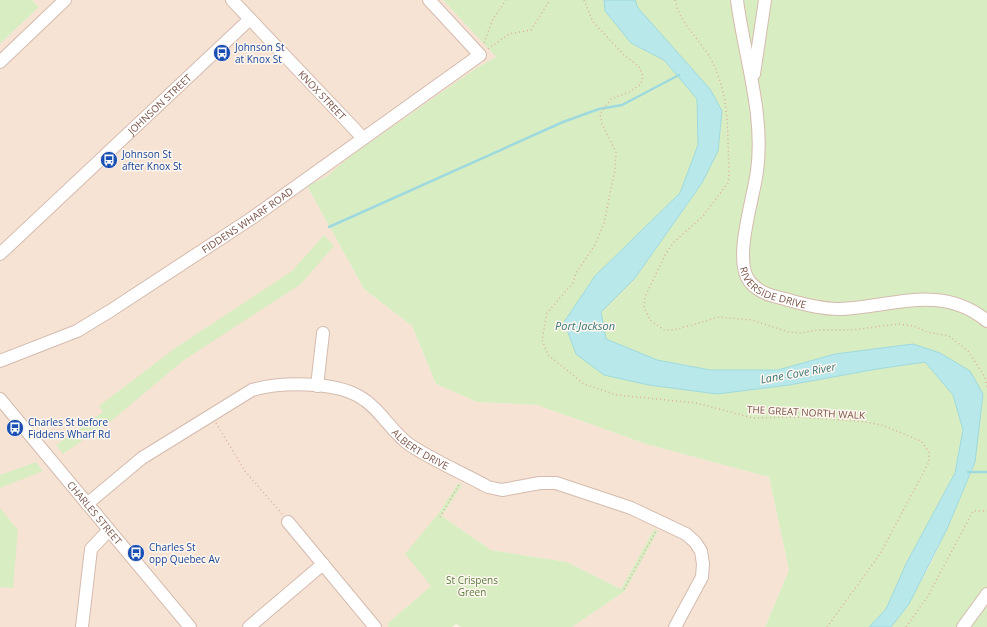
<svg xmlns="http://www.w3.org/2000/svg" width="987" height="627" font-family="'Open Sans',sans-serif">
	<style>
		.residential { fill: #f6e3d4 }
		.green { fill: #d9edc3 }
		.water { fill: #b9e8ea; stroke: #9edadd }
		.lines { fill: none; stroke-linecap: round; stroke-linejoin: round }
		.stream { stroke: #9edadd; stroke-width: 2.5 }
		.minor-casing { stroke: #d4bbae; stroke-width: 14 }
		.path { stroke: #dbaf9e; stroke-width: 1.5; stroke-dasharray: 1 3; stroke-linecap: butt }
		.minor { stroke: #fff; stroke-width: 12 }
		.labels { text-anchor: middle; stroke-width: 3; stroke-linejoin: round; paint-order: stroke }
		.transit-label { font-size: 10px; fill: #164399; stroke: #fff7ef; text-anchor: start }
		.street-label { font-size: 10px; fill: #7a5548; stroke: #fff7ef }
		.park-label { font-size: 10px; fill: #567b3c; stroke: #fff7ef }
		.water-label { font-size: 11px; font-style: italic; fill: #387679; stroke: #fff7ef }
	</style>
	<rect width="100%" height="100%" fill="#fef2e7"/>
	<!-- residential -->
	<path class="residential" d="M 32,0 L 443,0 L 496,57 L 478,67 L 326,177 L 307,186 L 364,289 L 412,326 L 436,384 L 477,402 L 537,405 L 646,444 L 769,477 L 789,570 L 765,627 L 572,627 L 625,591 L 654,529 L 621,589 L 567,562 L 491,550 L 442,516 L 461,485 L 458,483 L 438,514 L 432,586 L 387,624 L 389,627 L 0,627 L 0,44 L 39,7 Z"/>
	<!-- green -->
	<g class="green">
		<path d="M 0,0 L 32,0 L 39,7 L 0,44 Z"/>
		<path d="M 443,0 L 604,0 L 605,11 L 631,43 L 664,60 L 697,99 L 698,145 L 680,193 L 595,276 L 564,322 L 717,394 L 789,385 L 877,369 L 925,362 L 953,395 L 963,430 L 955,473 L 906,564 L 886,609 L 869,627 L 765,627 L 789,570 L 769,477 L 646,444 L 537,405 L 477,402 L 436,384 L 412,326 L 364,289 L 307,186 L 326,177 L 352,155 L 478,67 L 496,57 Z"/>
		<path d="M 635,0 L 987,0 L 987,627 L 891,627 C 929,579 951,519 975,462 L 940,353 L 835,354 L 778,370 L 710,370 L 657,360 L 605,339 L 601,312 L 635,278 L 702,183 L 710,89 L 638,8 Z"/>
		<path d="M 324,235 L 334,246 L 301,284 L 184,360 L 111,421 L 63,454 L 56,445 L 103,412 L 99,406 L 174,349 L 292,271 Z"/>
		<path d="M 36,462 L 43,471 L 0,488 L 0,475 Z"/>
		<path d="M 458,483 L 462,485 L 442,516 L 491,550 L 567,562 L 621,589 L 654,529 L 658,531 L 625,591 L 572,627 L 461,627 L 456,624 L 452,627 L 389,627 L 387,624 L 431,586 L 405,554 L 438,514 Z"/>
		<path d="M 0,508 L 18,530 L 13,588 L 0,587 Z"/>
	</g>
	<!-- water -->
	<path class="water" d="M 604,0 L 635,0 L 638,8 L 710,89 L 722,111 L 718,151 L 702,183 L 635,278 L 601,312 L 606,339 L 657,360 L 710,370 L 778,370 L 835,354 L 913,344 L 940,353 L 970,371 L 983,394 L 975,462 L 947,529 L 909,604 L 891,627 L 869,627 L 886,609 L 906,564 L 955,473 L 963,430 L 953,395 L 925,362 L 877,369 L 789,385 L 717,394 L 649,385 L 604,375 L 576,354 L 564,322 L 595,276 L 680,193 L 698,145 L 697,99 L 664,60 L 631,43 L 605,11 Z"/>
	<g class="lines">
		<!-- stream -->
		<g class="stream">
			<path d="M 329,227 L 563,122 L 599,109 L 622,105 L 679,75"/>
			<path d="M 968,472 L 987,472"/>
		</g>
		<defs>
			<g id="minor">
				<path id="s1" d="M 232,0 L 363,138"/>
				<path id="s2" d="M 737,0 C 744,55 765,115 757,171 C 754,198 732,261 750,282 C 759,293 772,296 785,299 C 802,304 820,309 838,309 C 890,308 940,282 987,321"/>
				<path d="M 0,62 L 65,0"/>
				<path d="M 754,74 L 765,0"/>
				<path id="s3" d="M 0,254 L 250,19"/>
				<path id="s4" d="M 0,361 L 77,331 L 110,311 L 252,218 L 480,55 L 429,0"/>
				<path d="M 317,386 L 323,333"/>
				<path id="s5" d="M 0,399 L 190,627"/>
				<path id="s6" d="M 87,504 L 142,458 L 252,390 C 280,382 334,381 360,397 C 380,408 391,432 410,445 C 434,461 463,473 488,487 L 502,490 L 540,483 L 556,483 L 631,508 L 686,534 L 695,542 L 701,551 L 703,564 L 702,577 L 675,627"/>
				<path d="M 288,522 L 375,627"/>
				<path d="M 82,627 L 91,549 L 109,530"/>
				<path d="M 249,627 L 323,564"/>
				<path d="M 963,627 L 987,594"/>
			</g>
		</defs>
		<!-- minor casing -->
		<use href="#minor" class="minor-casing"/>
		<!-- path -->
		<g class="path">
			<path d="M 584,0 L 593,22 L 623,54 L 639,67 L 643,76 L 641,84 L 629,92 L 611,99 L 600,114 L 602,124 L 616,152 L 615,170 L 604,223 L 595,245 L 576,273 L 573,283 L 547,313 L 542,340 L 548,355 L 584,384 L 617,395 L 696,403 L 753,418 L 796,417 L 859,421 L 882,425 L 921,441 L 929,452 L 929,462 L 880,554 L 827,627"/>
			<path d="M 675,0 C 680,24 699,38 711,59 C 731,99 727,133 729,175 L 728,183 L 703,216 L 674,242 L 665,255 L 645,297 L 644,307 L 650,320 L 664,330 L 674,330 L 719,317 L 752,320 L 789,332 L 801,333 L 817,330 L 851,330 L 899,324 L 914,326 L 927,332 L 949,336 L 968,351 L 985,377 L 987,387"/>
			<path d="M 484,43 L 493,19 L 506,0"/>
			<path d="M 488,49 L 509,34 L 531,30 L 550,0"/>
			<path d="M 216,423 L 245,471 L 282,514"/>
			<path d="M 440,517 L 460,483"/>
			<path d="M 624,589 L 656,531"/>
			<path d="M 906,627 L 928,596 L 973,511 L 987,511"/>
		</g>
		<!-- minor -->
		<use href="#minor" class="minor"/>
	</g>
	<!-- icons -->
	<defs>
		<symbol id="bus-disc" viewBox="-11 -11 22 22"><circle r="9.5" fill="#1a4fb4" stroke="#fff7ef"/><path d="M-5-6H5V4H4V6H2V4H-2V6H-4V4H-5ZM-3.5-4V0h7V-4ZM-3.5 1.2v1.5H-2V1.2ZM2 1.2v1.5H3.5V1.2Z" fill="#fff"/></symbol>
	</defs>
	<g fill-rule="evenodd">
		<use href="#bus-disc" x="212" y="43" width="20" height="20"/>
		<use href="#bus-disc" x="99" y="150" width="20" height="20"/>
		<use href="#bus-disc" x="5" y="418" width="20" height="20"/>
		<use href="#bus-disc" x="126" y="543" width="20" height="20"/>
	</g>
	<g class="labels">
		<!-- transit labels -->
		<g class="transit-label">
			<text x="235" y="51">Johnson St<tspan x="235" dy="12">at Knox St</tspan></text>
			<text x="122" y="158">Johnson St<tspan x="122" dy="12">after Knox St</tspan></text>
			<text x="28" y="426">Charles St before<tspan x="28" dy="12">Fiddens Wharf Rd</tspan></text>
			<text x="149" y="551">Charles St<tspan x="149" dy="12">opp Quebec Av</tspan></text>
		</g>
		<!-- street labels -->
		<g class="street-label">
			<text dy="4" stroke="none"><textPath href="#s1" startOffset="131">KNOX STREET</textPath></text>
			<text dy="4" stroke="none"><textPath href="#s3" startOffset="219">JOHNSON STREET</textPath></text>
			<text dy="4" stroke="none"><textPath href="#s4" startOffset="286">FIDDENS WHARF ROAD</textPath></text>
			<text dy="4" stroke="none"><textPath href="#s2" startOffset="309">RIVERSIDE DRIVE</textPath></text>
			<text transform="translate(806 412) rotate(3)" y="4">THE GREAT NORTH WALK</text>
			<text dy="4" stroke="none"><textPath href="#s6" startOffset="392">ALBERT DRIVE</textPath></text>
			<text dy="4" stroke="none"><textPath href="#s5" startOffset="148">CHARLES STREET</textPath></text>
		</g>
		<!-- park labels -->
		<g class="park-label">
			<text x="472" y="584">St Crispens<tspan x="472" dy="12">Green</tspan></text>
		</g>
		<!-- water labels -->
		<g class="water-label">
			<text x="585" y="330">Port Jackson</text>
			<text transform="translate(798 373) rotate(-10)" y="4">Lane Cove River</text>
		</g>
	</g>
</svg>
